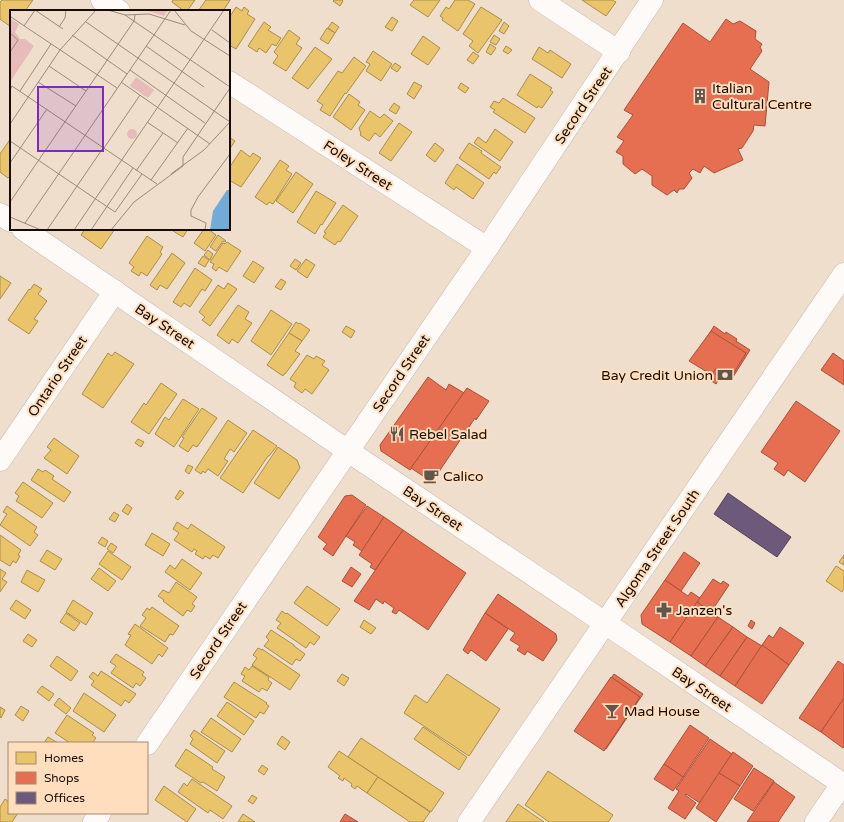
<svg xmlns="http://www.w3.org/2000/svg" width="844" height="822" font-family="'Varela Round',sans-serif">
	<style>
		.homes { fill: #e9c46a; stroke: #aa8d4b }
		.shops { fill: #e76f51; stroke: #a8513a }
		.offices { fill: #6d597a; stroke: #534256 }
		.lines { fill: none; stroke-linecap: round; stroke-linejoin: round }
		.minor-casing { stroke: #c6b8ab; stroke-width: 23 }
		.minor { stroke: #fdfaf8; stroke-width: 22 }
		.labels { text-anchor: middle; stroke-width: 4; stroke-linejoin: round; paint-order: stroke }
		.poi-label { font-size: 14px; fill: #160c03; stroke: #ffdebe; text-anchor: start }
		.street-label { font-size: 14px; fill: #160c03; stroke: #ffdebe }
		.inset-road { fill: none; stroke: #998a7c; stroke-width: 1 }
		.view { fill: #7b2cbf; fill-opacity: 0.15; stroke: #7b2cbf; stroke-width: 2 }
		.inset-edge { fill: none; stroke: #160c03; stroke-width: 2 }
	</style>
	<rect width="100%" height="100%" fill="#f0decd"/>
	<!-- homes -->
	<g class="homes">
		<path d="M 2,0 L 33,0 L 25,11 L 11,11 L 11,27 L 0,19 L 0,2 Z"/>
		<path d="M 173,0 L 195,0 L 187,11 L 184,11 L 172,2 Z"/>
		<path d="M 206,0 L 230,0 L 223,11 L 198,11 Z"/>
		<path d="M 334,0 L 342,0 L 343,1 L 340,6 L 333,1 Z"/>
		<path d="M 414,0 L 440,0 L 428,17 L 410,5 Z"/>
		<path d="M 455,0 L 468,0 L 475,4 L 458,31 L 442,20 L 443,18 L 440,16 L 446,7 L 449,9 Z"/>
		<path d="M 582,0 L 612,0 L 616,2 L 606,16 Z"/>
		<path d="M 236,7 L 242,11 L 244,7 L 249,11 L 247,14 L 255,19 L 236,49 L 229,45 L 229,18 Z"/>
		<path d="M 481,7 L 502,20 L 478,53 L 469,46 L 473,41 L 463,34 Z"/>
		<path d="M 392,17 L 398,21 L 392,31 L 385,27 Z"/>
		<path d="M 264,22 L 271,27 L 268,30 L 281,38 L 276,46 L 272,44 L 266,53 L 259,48 L 257,52 L 248,46 Z"/>
		<path d="M 332,22 L 339,27 L 335,33 L 328,28 Z"/>
		<path d="M 504,22 L 509,26 L 504,34 L 499,31 Z"/>
		<path d="M 327,28 L 335,33 L 328,44 L 320,39 Z"/>
		<path d="M 289,30 L 300,38 L 296,44 L 302,48 L 286,71 L 273,63 L 278,56 L 274,52 Z"/>
		<path d="M 494,35 L 500,39 L 496,45 L 490,42 Z"/>
		<path d="M 423,36 L 440,48 L 428,65 L 411,54 Z"/>
		<path d="M 490,44 L 496,48 L 491,55 L 486,52 Z"/>
		<path d="M 506,46 L 512,50 L 508,54 L 503,51 Z"/>
		<path d="M 315,47 L 332,59 L 308,89 L 292,78 Z"/>
		<path d="M 539,47 L 548,53 L 550,50 L 571,64 L 562,78 L 532,59 Z"/>
		<path d="M 373,51 L 392,64 L 381,81 L 366,71 L 370,64 L 366,62 Z"/>
		<path d="M 473,52 L 479,56 L 473,64 L 467,60 Z"/>
		<path d="M 354,57 L 366,66 L 346,94 L 345,93 L 330,116 L 320,110 L 323,105 L 317,101 L 338,71 L 342,73 Z"/>
		<path d="M 395,63 L 401,67 L 397,72 L 391,68 Z"/>
		<path d="M 530,74 L 552,88 L 550,90 L 553,92 L 542,108 L 538,106 L 537,108 L 517,95 Z"/>
		<path d="M 414,82 L 422,86 L 414,99 L 407,94 Z"/>
		<path d="M 461,83 L 469,88 L 465,93 L 458,88 Z"/>
		<path d="M 349,94 L 360,102 L 358,105 L 365,110 L 351,130 L 333,117 Z"/>
		<path d="M 503,98 L 535,118 L 525,133 L 493,112 L 495,110 L 490,107 L 494,101 L 499,103 Z"/>
		<path d="M 394,103 L 400,107 L 396,114 L 389,110 Z"/>
		<path d="M 370,111 L 380,118 L 384,114 L 393,121 L 380,137 L 375,133 L 369,141 L 360,135 L 361,134 L 359,128 Z"/>
		<path d="M 399,123 L 412,132 L 391,161 L 379,153 Z"/>
		<path d="M 495,129 L 513,142 L 500,161 L 474,143 L 478,137 L 486,143 Z"/>
		<path d="M 229,137 L 235,141 L 229,150 Z"/>
		<path d="M 11,138 L 11,175 L 8,178 L 0,172 L 0,154 Z"/>
		<path d="M 435,143 L 444,150 L 435,162 L 426,155 Z"/>
		<path d="M 469,143 L 482,151 L 481,153 L 501,167 L 496,174 L 494,172 L 489,179 L 459,158 Z"/>
		<path d="M 241,150 L 250,157 L 253,153 L 261,158 L 241,187 L 229,180 L 229,168 Z"/>
		<path d="M 280,160 L 289,166 L 286,170 L 292,174 L 273,204 L 269,202 L 267,205 L 255,197 Z"/>
		<path d="M 457,164 L 484,183 L 473,199 L 456,187 L 454,190 L 445,183 Z"/>
		<path d="M 296,172 L 313,184 L 293,213 L 276,201 Z"/>
		<path d="M 316,191 L 336,203 L 322,225 L 321,224 L 315,234 L 297,222 Z"/>
		<path d="M 343,205 L 358,216 L 340,242 L 338,241 L 335,245 L 323,237 L 326,233 L 324,232 Z"/>
		<path d="M 85,229 L 115,229 L 101,249 L 81,235 Z"/>
		<path d="M 174,229 L 188,229 L 183,237 L 173,231 Z"/>
		<path d="M 204,229 L 208,229 L 216,235 L 205,251 L 194,243 Z"/>
		<path d="M 218,235 L 226,241 L 225,242 L 223,241 L 216,251 L 210,247 Z"/>
		<path d="M 147,236 L 163,247 L 160,252 L 162,254 L 147,276 L 141,272 L 139,276 L 131,271 L 134,267 L 129,263 Z"/>
		<path d="M 227,242 L 241,251 L 227,272 L 219,267 L 216,271 L 212,268 L 214,264 L 210,262 L 223,243 L 225,244 Z"/>
		<path d="M 208,250 L 213,254 L 210,260 L 204,255 Z"/>
		<path d="M 172,253 L 185,263 L 167,289 L 160,285 L 157,290 L 150,285 Z"/>
		<path d="M 203,256 L 209,260 L 205,267 L 198,263 Z"/>
		<path d="M 295,259 L 301,263 L 296,270 L 290,266 Z"/>
		<path d="M 306,259 L 315,265 L 307,278 L 297,271 Z"/>
		<path d="M 253,261 L 264,268 L 254,283 L 243,276 Z"/>
		<path d="M 195,268 L 212,280 L 205,291 L 202,289 L 190,307 L 184,303 L 181,307 L 173,302 Z"/>
		<path d="M 0,276 L 11,283 L 0,299 Z"/>
		<path d="M 281,279 L 286,282 L 281,290 L 275,287 Z"/>
		<path d="M 228,283 L 237,289 L 210,326 L 202,320 L 205,317 L 199,312 L 218,285 L 224,289 Z"/>
		<path d="M 34,284 L 42,289 L 38,294 L 47,301 L 34,319 L 38,321 L 29,334 L 8,320 L 29,289 L 30,290 Z"/>
		<path d="M 238,305 L 249,312 L 245,319 L 252,323 L 238,343 L 232,339 L 229,344 L 217,335 Z"/>
		<path d="M 271,310 L 292,324 L 271,355 L 251,341 Z"/>
		<path d="M 296,322 L 299,324 L 300,323 L 310,330 L 302,341 L 289,333 Z"/>
		<path d="M 346,326 L 355,331 L 351,338 L 342,332 Z"/>
		<path d="M 289,333 L 302,341 L 295,351 L 300,354 L 285,374 L 284,374 L 283,376 L 267,365 Z"/>
		<path d="M 115,352 L 134,364 L 103,408 L 82,394 L 108,353 L 112,356 Z"/>
		<path d="M 307,355 L 314,359 L 316,356 L 325,361 L 322,365 L 329,370 L 312,394 L 305,389 L 302,393 L 294,387 L 296,383 L 290,379 Z"/>
		<path d="M 161,383 L 177,394 L 149,434 L 131,422 L 144,403 L 146,405 Z"/>
		<path d="M 183,399 L 199,409 L 174,447 L 155,434 L 165,417 L 169,420 Z"/>
		<path d="M 202,408 L 217,418 L 197,447 L 193,445 L 188,452 L 179,446 L 184,438 L 182,437 Z"/>
		<path d="M 228,420 L 247,433 L 234,452 L 230,449 L 224,459 L 228,461 L 218,476 L 208,469 L 205,473 L 203,471 L 201,474 L 195,470 Z"/>
		<path d="M 253,430 L 277,446 L 269,456 L 268,456 L 243,493 L 220,478 Z"/>
		<path d="M 54,438 L 79,456 L 67,474 L 44,458 L 51,450 L 47,447 Z"/>
		<path d="M 138,439 L 144,442 L 141,447 L 135,443 Z"/>
		<path d="M 278,447 L 297,460 L 300,468 L 279,499 L 254,483 Z"/>
		<path d="M 188,465 L 193,467 L 189,474 L 185,471 Z"/>
		<path d="M 38,469 L 43,472 L 45,470 L 54,476 L 52,479 L 71,492 L 64,502 L 31,480 Z"/>
		<path d="M 23,482 L 53,503 L 42,518 L 16,501 L 19,496 L 15,493 Z"/>
		<path d="M 180,490 L 184,493 L 178,500 L 175,498 Z"/>
		<path d="M 127,504 L 132,508 L 128,515 L 122,511 Z"/>
		<path d="M 7,506 L 37,527 L 34,532 L 38,535 L 30,546 L 0,525 L 7,514 L 3,512 Z"/>
		<path d="M 114,512 L 119,515 L 115,522 L 109,519 Z"/>
		<path d="M 177,522 L 188,529 L 191,524 L 225,547 L 218,558 L 213,555 L 210,559 L 205,556 L 203,559 L 195,554 L 197,551 L 194,549 L 192,552 L 174,540 L 179,533 L 173,529 Z"/>
		<path d="M 152,533 L 170,544 L 163,556 L 145,545 Z"/>
		<path d="M 0,535 L 21,550 L 18,555 L 20,556 L 16,563 L 13,561 L 10,566 L 0,560 Z"/>
		<path d="M 102,537 L 108,541 L 105,547 L 98,543 Z"/>
		<path d="M 111,543 L 117,547 L 113,553 L 107,549 Z"/>
		<path d="M 47,550 L 62,559 L 55,570 L 40,561 Z"/>
		<path d="M 108,551 L 131,567 L 122,580 L 99,564 Z"/>
		<path d="M 844,555 L 844,565 L 839,562 Z"/>
		<path d="M 182,559 L 202,573 L 190,590 L 165,572 L 170,565 L 175,569 Z"/>
		<path d="M 836,566 L 844,571 L 844,589 L 842,592 L 826,581 Z"/>
		<path d="M 99,568 L 116,581 L 108,591 L 91,579 Z"/>
		<path d="M 0,569 L 6,573 L 2,579 L 7,582 L 0,592 Z"/>
		<path d="M 27,570 L 45,580 L 38,592 L 21,582 Z"/>
		<path d="M 176,582 L 197,597 L 192,604 L 195,606 L 191,612 L 187,610 L 183,616 L 163,601 L 164,600 L 158,596 L 163,590 L 169,593 Z"/>
		<path d="M 307,586 L 340,609 L 327,626 L 294,603 Z"/>
		<path d="M 16,600 L 31,610 L 25,619 L 10,609 Z"/>
		<path d="M 73,600 L 93,613 L 86,625 L 66,612 Z"/>
		<path d="M 152,607 L 179,626 L 173,635 L 170,634 L 165,642 L 140,626 L 146,618 L 142,615 L 147,608 L 150,610 Z"/>
		<path d="M 282,611 L 286,614 L 287,613 L 320,637 L 314,645 L 310,642 L 306,648 L 277,628 L 281,623 L 276,620 Z"/>
		<path d="M 66,613 L 80,623 L 74,631 L 60,622 Z"/>
		<path d="M 364,620 L 376,628 L 371,634 L 360,627 Z"/>
		<path d="M 135,624 L 168,648 L 162,657 L 159,654 L 152,664 L 125,645 L 131,635 L 128,634 Z"/>
		<path d="M 271,630 L 294,645 L 294,646 L 305,654 L 300,661 L 296,659 L 292,665 L 264,646 L 269,640 L 266,637 Z"/>
		<path d="M 28,634 L 37,640 L 32,647 L 23,641 Z"/>
		<path d="M 258,648 L 262,650 L 262,649 L 300,675 L 290,690 L 252,665 L 257,658 L 253,655 Z"/>
		<path d="M 116,654 L 144,672 L 142,675 L 146,678 L 140,686 L 136,683 L 133,688 L 111,673 L 116,666 L 110,662 Z"/>
		<path d="M 57,656 L 78,671 L 71,681 L 50,666 Z"/>
		<path d="M 252,666 L 269,677 L 268,680 L 272,683 L 267,691 L 262,688 L 259,692 L 242,681 L 245,676 L 241,674 L 245,667 L 249,670 Z"/>
		<path d="M 101,671 L 136,694 L 129,703 L 125,700 L 121,706 L 91,685 L 94,681 L 89,677 L 93,672 L 98,676 Z"/>
		<path d="M 342,674 L 349,678 L 344,686 L 337,681 Z"/>
		<path d="M 447,674 L 500,709 L 469,756 L 404,713 L 415,695 L 427,703 Z"/>
		<path d="M 234,682 L 267,703 L 266,704 L 269,706 L 264,714 L 260,712 L 256,718 L 224,697 Z"/>
		<path d="M 42,686 L 54,694 L 49,701 L 37,692 Z"/>
		<path d="M 84,693 L 116,715 L 104,732 L 73,711 Z"/>
		<path d="M 59,698 L 71,708 L 66,714 L 54,705 Z"/>
		<path d="M 227,702 L 254,721 L 244,735 L 217,716 Z"/>
		<path d="M 21,706 L 29,711 L 23,721 L 15,715 Z"/>
		<path d="M 0,707 L 5,710 L 1,718 L 0,717 Z"/>
		<path d="M 67,715 L 94,733 L 92,735 L 96,738 L 92,743 L 70,743 L 55,733 Z"/>
		<path d="M 211,718 L 241,739 L 232,752 L 201,732 Z"/>
		<path d="M 423,727 L 467,757 L 459,770 L 414,739 Z"/>
		<path d="M 194,730 L 225,751 L 217,763 L 190,744 L 193,739 L 190,736 Z"/>
		<path d="M 282,736 L 290,742 L 285,750 L 277,744 Z"/>
		<path d="M 48,737 L 58,743 L 44,743 Z"/>
		<path d="M 361,738 L 444,793 L 431,812 L 348,757 Z"/>
		<path d="M 186,749 L 213,767 L 212,769 L 225,777 L 217,791 L 203,782 L 201,783 L 175,766 Z"/>
		<path d="M 339,751 L 378,777 L 367,793 L 357,786 L 355,789 L 351,786 L 352,784 L 344,778 L 343,781 L 338,778 L 340,776 L 328,767 Z"/>
		<path d="M 262,765 L 268,769 L 264,775 L 258,771 Z"/>
		<path d="M 548,771 L 613,815 L 608,822 L 549,822 L 525,805 Z"/>
		<path d="M 378,777 L 430,812 L 423,822 L 410,822 L 367,793 Z"/>
		<path d="M 192,779 L 232,806 L 223,819 L 210,810 L 208,813 L 178,792 L 184,783 L 187,786 Z"/>
		<path d="M 164,786 L 196,809 L 187,822 L 155,800 Z"/>
		<path d="M 252,795 L 257,798 L 253,804 L 248,801 Z"/>
		<path d="M 5,799 L 9,802 L 9,813 L 18,813 L 12,822 L 0,822 L 0,807 Z"/>
		<path d="M 518,804 L 544,822 L 506,822 Z"/>
		<path d="M 243,814 L 255,822 L 238,822 Z"/>
	</g>
	<!-- shops -->
	<g class="shops">
		<path d="M 726,19 L 733,24 L 740,21 L 756,31 L 755,39 L 762,44 L 760,47 L 762,51 L 750,69 L 769,82 L 765,126 L 754,125 L 753,131 L 742,148 L 738,149 L 743,160 L 714,173 L 704,166 L 700,173 L 693,169 L 689,173 L 692,178 L 684,189 L 679,189 L 677,193 L 674,190 L 667,195 L 652,185 L 652,176 L 642,169 L 635,174 L 623,164 L 623,156 L 616,152 L 624,141 L 617,137 L 633,115 L 624,110 L 683,23 L 710,42 Z"/>
		<path d="M 714,326 L 725,334 L 726,332 L 737,339 L 736,341 L 750,350 L 733,377 L 720,366 L 715,374 L 720,377 L 716,384 L 704,376 L 708,370 L 692,360 L 699,350 L 702,352 L 707,344 L 704,342 Z"/>
		<path d="M 711,331 L 746,353 L 732,376 L 716,368 L 712,375 L 689,361 Z"/>
		<path d="M 833,353 L 844,361 L 844,385 L 821,370 Z"/>
		<path d="M 428,377 L 446,390 L 449,384 L 464,393 L 410,470 L 381,451 L 380,445 Z"/>
		<path d="M 467,388 L 489,401 L 476,420 L 475,418 L 432,482 L 411,468 Z"/>
		<path d="M 796,401 L 840,431 L 805,482 L 788,470 L 784,476 L 774,469 L 778,463 L 761,452 Z"/>
		<path d="M 352,495 L 366,505 L 333,556 L 323,549 L 327,544 L 318,537 L 345,496 Z"/>
		<path d="M 367,506 L 384,517 L 362,551 L 353,545 L 355,542 L 346,536 Z"/>
		<path d="M 384,517 L 403,530 L 375,570 L 370,567 L 372,564 L 359,555 Z"/>
		<path d="M 403,530 L 466,573 L 428,630 L 399,610 L 396,614 L 392,612 L 394,608 L 384,601 L 383,604 L 376,599 L 369,610 L 354,601 Z"/>
		<path d="M 684,552 L 700,563 L 681,591 L 665,580 Z"/>
		<path d="M 351,567 L 361,574 L 352,587 L 342,581 Z"/>
		<path d="M 713,579 L 721,584 L 723,581 L 729,585 L 711,612 L 697,602 Z"/>
		<path d="M 665,580 L 688,596 L 691,592 L 700,598 L 670,642 L 642,624 L 641,615 Z"/>
		<path d="M 498,594 L 556,634 L 557,640 L 543,661 L 527,651 L 525,655 L 517,650 L 520,646 L 510,640 L 515,633 L 485,613 Z"/>
		<path d="M 697,602 L 718,617 L 691,656 L 670,642 Z"/>
		<path d="M 485,613 L 508,629 L 486,661 L 471,650 L 468,654 L 463,650 Z"/>
		<path d="M 718,617 L 733,627 L 705,666 L 691,656 Z"/>
		<path d="M 751,620 L 755,623 L 752,629 L 748,626 Z"/>
		<path d="M 733,627 L 747,637 L 720,676 L 705,666 Z"/>
		<path d="M 780,627 L 804,643 L 789,665 L 762,645 L 769,635 L 773,638 Z"/>
		<path d="M 747,637 L 762,646 L 735,686 L 720,676 Z"/>
		<path d="M 762,645 L 789,665 L 762,704 L 735,686 Z"/>
		<path d="M 838,661 L 844,665 L 844,698 L 821,732 L 799,718 Z"/>
		<path d="M 614,674 L 643,694 L 606,749 L 577,729 Z"/>
		<path d="M 611,677 L 640,697 L 604,751 L 574,731 Z"/>
		<path d="M 844,698 L 844,746 L 843,748 L 821,732 Z"/>
		<path d="M 690,725 L 709,738 L 683,777 L 664,764 Z"/>
		<path d="M 710,739 L 732,754 L 700,803 L 686,794 L 685,795 L 696,803 L 685,819 L 668,808 L 679,791 L 676,789 Z"/>
		<path d="M 733,752 L 753,766 L 740,786 L 719,773 Z"/>
		<path d="M 664,764 L 683,777 L 673,791 L 654,779 Z"/>
		<path d="M 754,768 L 774,781 L 753,811 L 734,799 Z"/>
		<path d="M 719,773 L 740,786 L 716,822 L 696,808 Z"/>
		<path d="M 774,782 L 795,797 L 778,822 L 747,822 Z"/>
		<path d="M 345,814 L 358,822 L 340,822 Z"/>
	</g>
	<!-- offices -->
	<path class="offices" d="M 728,493 L 791,537 L 777,557 L 714,514 Z"/>
	<g class="lines">
		<defs>
			<g id="minor">
				<path d="M 102,0 L 119,11"/>
				<path d="M 540,0 L 619,52"/>
				<path d="M 229,82 L 487,248"/>
				<path d="M 0,214 L 11,221"/>
				<path d="M 23,229 L 348,451 L 605,623 L 844,785"/>
				<path d="M 0,460 L 115,291"/>
				<path d="M 147,744 L 487,248 L 652,0"/>
				<path d="M 94,822 L 100,813"/>
				<path d="M 469,822 L 844,274"/>
				<path d="M 816,822 L 842,784"/>
			</g>
		</defs>
		<!-- minor casing -->
		<use href="#minor" class="minor-casing"/>
		<!-- minor -->
		<use href="#minor" class="minor"/>
	</g>
	<!-- icons -->
	<defs>
		<symbol id="building-bare" viewBox="-9 -9 18 18"><path d="M-4-6H4V6H1V3H-1V6H-4ZM-2.5-4.3h1.7v1.8h-1.7ZM.8-4.3h1.7v1.8H.8ZM-2.5-1h1.7V.8h-1.7ZM.8-1h1.7V.8H.8Z" fill="#62564a" stroke="#ffdebe" stroke-width="2.5" paint-order="stroke"/></symbol>
		<symbol id="bank-bare" viewBox="-9 -9 18 18"><path d="M-6-4H6V4H-6ZM0-2.3a2.3 2.3 0 1 0 0 4.6a2.3 2.3 0 1 0 0-4.6Z" fill="#62564a" stroke="#ffdebe" stroke-width="2.5" paint-order="stroke"/></symbol>
		<symbol id="restaurant-bare" viewBox="-9 -9 18 18"><path d="M-5-6h1v4h1v-4h1v4h1v-4h1v5L-1.5 .5V6h-2V.5L-5-1ZM5-6V6H3V1.5H1.5Q1.5-4 5-6Z" fill="#62564a" stroke="#ffdebe" stroke-width="2.5" paint-order="stroke"/></symbol>
		<symbol id="cafe-bare" viewBox="-9 -9 18 18"><path d="M-5.5-4.5H6V0H3Q3 3.5 0 3.5H-2.5Q-5.5 3.5-5.5 0ZM3-3.2v2h1.7v-2ZM-6 4.5H4V6H-6Z" fill="#62564a" stroke="#ffdebe" stroke-width="2.5" paint-order="stroke"/></symbol>
		<symbol id="pharmacy-bare" viewBox="-9 -9 18 18"><path d="M-2-6h4v4h4v4h-4v4h-4v-4h-4v-4h4Z" fill="#62564a" stroke="#ffdebe" stroke-width="2.5" paint-order="stroke"/></symbol>
		<symbol id="bar-bare" viewBox="-9 -9 18 18"><path d="M-6-5H6L.8 .8V4.5H3.5V6h-7V4.5H-.8V.8Z" fill="#62564a" stroke="#ffdebe" stroke-width="2.5" paint-order="stroke"/></symbol>
	</defs>
	<g fill-rule="evenodd">
		<use href="#building-bare" x="689" y="85" width="22" height="22"/>
		<use href="#bank-bare" x="714" y="364" width="22" height="22"/>
		<use href="#restaurant-bare" x="386" y="423" width="22" height="22"/>
		<use href="#cafe-bare" x="420" y="465" width="22" height="22"/>
		<use href="#pharmacy-bare" x="653" y="599" width="22" height="22"/>
		<use href="#bar-bare" x="601" y="700" width="22" height="22"/>
	</g>
	<g class="labels">
		<!-- poi labels -->
		<g class="poi-label">
			<text x="712" y="93">Italian<tspan x="712" dy="16">Cultural Centre</tspan></text>
			<text x="713" y="380" text-anchor="end">Bay Credit Union</text>
			<text x="409" y="439">Rebel Salad</text>
			<text x="443" y="481">Calico</text>
			<text x="676" y="615">Janzen's</text>
			<text x="624" y="716">Mad House</text>
		</g>
		<!-- street labels -->
		<g class="street-label">
			<text transform="translate(583 105) rotate(-56)" y="5">Secord Street</text>
			<text transform="translate(358 165) rotate(33)" y="5">Foley Street</text>
			<text transform="translate(165 326) rotate(34)" y="5">Bay Street</text>
			<text transform="translate(401 373) rotate(-56)" y="5">Secord Street</text>
			<text transform="translate(57 376) rotate(-56)" y="5">Ontario Street</text>
			<text transform="translate(433 508) rotate(34)" y="5">Bay Street</text>
			<text transform="translate(657 548) rotate(-56)" y="5">Algoma Street South</text>
			<text transform="translate(218 640) rotate(-56)" y="5">Secord Street</text>
			<text transform="translate(702 689) rotate(34)" y="5">Bay Street</text>
		</g>
	</g>
	<!-- overview -->
	<g transform="translate(10 10)">
		<rect width="220" height="220" fill="#f0decd"/>
		<path d="M 114,0 L 158,0 L 154,6 L 138,1 ZM 1,9 L 9,14 L 5,22 L 10,29 L 15,29 L 24,36 L 0,72 ZM 126,67 L 144,80 L 138,88 L 120,76 ZM117 124a5 5 0 1 1 10 0a5 5 0 1 1-10 0Z" fill="#e8bbbb"/>
		<path d="M 217,180 L 220,180 L 220,220 L 200,220 L 203,201 Z" fill="#71abd7"/>
		<path class="inset-road" d="M 25,0 L 53,19M 98,0 L 115,5 L 139,4 L 175,15M 164,0 L 181,21 L 220,46M 115,5 L 220,77M 1,7 L 107,78M 76,12 L 220,112M 14,16 L 25,0M 49,17 L 55,8 L 56,0M 202,20 L 220,33M 0,23 L 8,30 L 0,42M 62,25 L 117,64M 136,36 L 194,77M 39,56 L 76,81M 120,60 L 195,113M 28,72 L 66,96M 111,72 L 200,134M 0,80 L 2,76 L 147,174M 10,81 L 41,34M 137,112 L 168,133M 0,114 L 50,40 L 86,0M 0,131 L 105,202 L 132,164M 94,138 L 130,85M 0,153 L 37,99M 173,156 L 173,147 L 220,78M 126,161 L 153,123M 161,164 L 194,140 L 220,112M 141,170 L 178,118M 0,192 L 124,11 L 125,5M 0,207 L 31,220M 15,213 L 161,0M 37,220 L 93,138M 64,220 L 214,0M 81,220 L 123,158M 101,220 L 124,192 L 173,156M 195,220 L 196,213 L 181,206 L 181,200 L 188,187 L 220,144"/>
		<path class="view" d="M 28,77 L 93,77 L 93,141 L 28,141 Z"/>
		<rect width="220" height="220" class="inset-edge"/>
	</g>
	<!-- legend -->
	<rect x="8" y="742" width="140" height="72" fill="#ffdebe" stroke="#a28a73"/>
	<rect x="16" y="752" width="20" height="12" fill="#e9c46a" stroke="#a28a73"/>
	<text x="44" y="762" font-size="12" fill="#160c03">Homes</text>
	<rect x="16" y="772" width="20" height="12" fill="#e76f51" stroke="#a28a73"/>
	<text x="44" y="782" font-size="12" fill="#160c03">Shops</text>
	<rect x="16" y="792" width="20" height="12" fill="#6d597a" stroke="#a28a73"/>
	<text x="44" y="802" font-size="12" fill="#160c03">Offices</text>
</svg>
